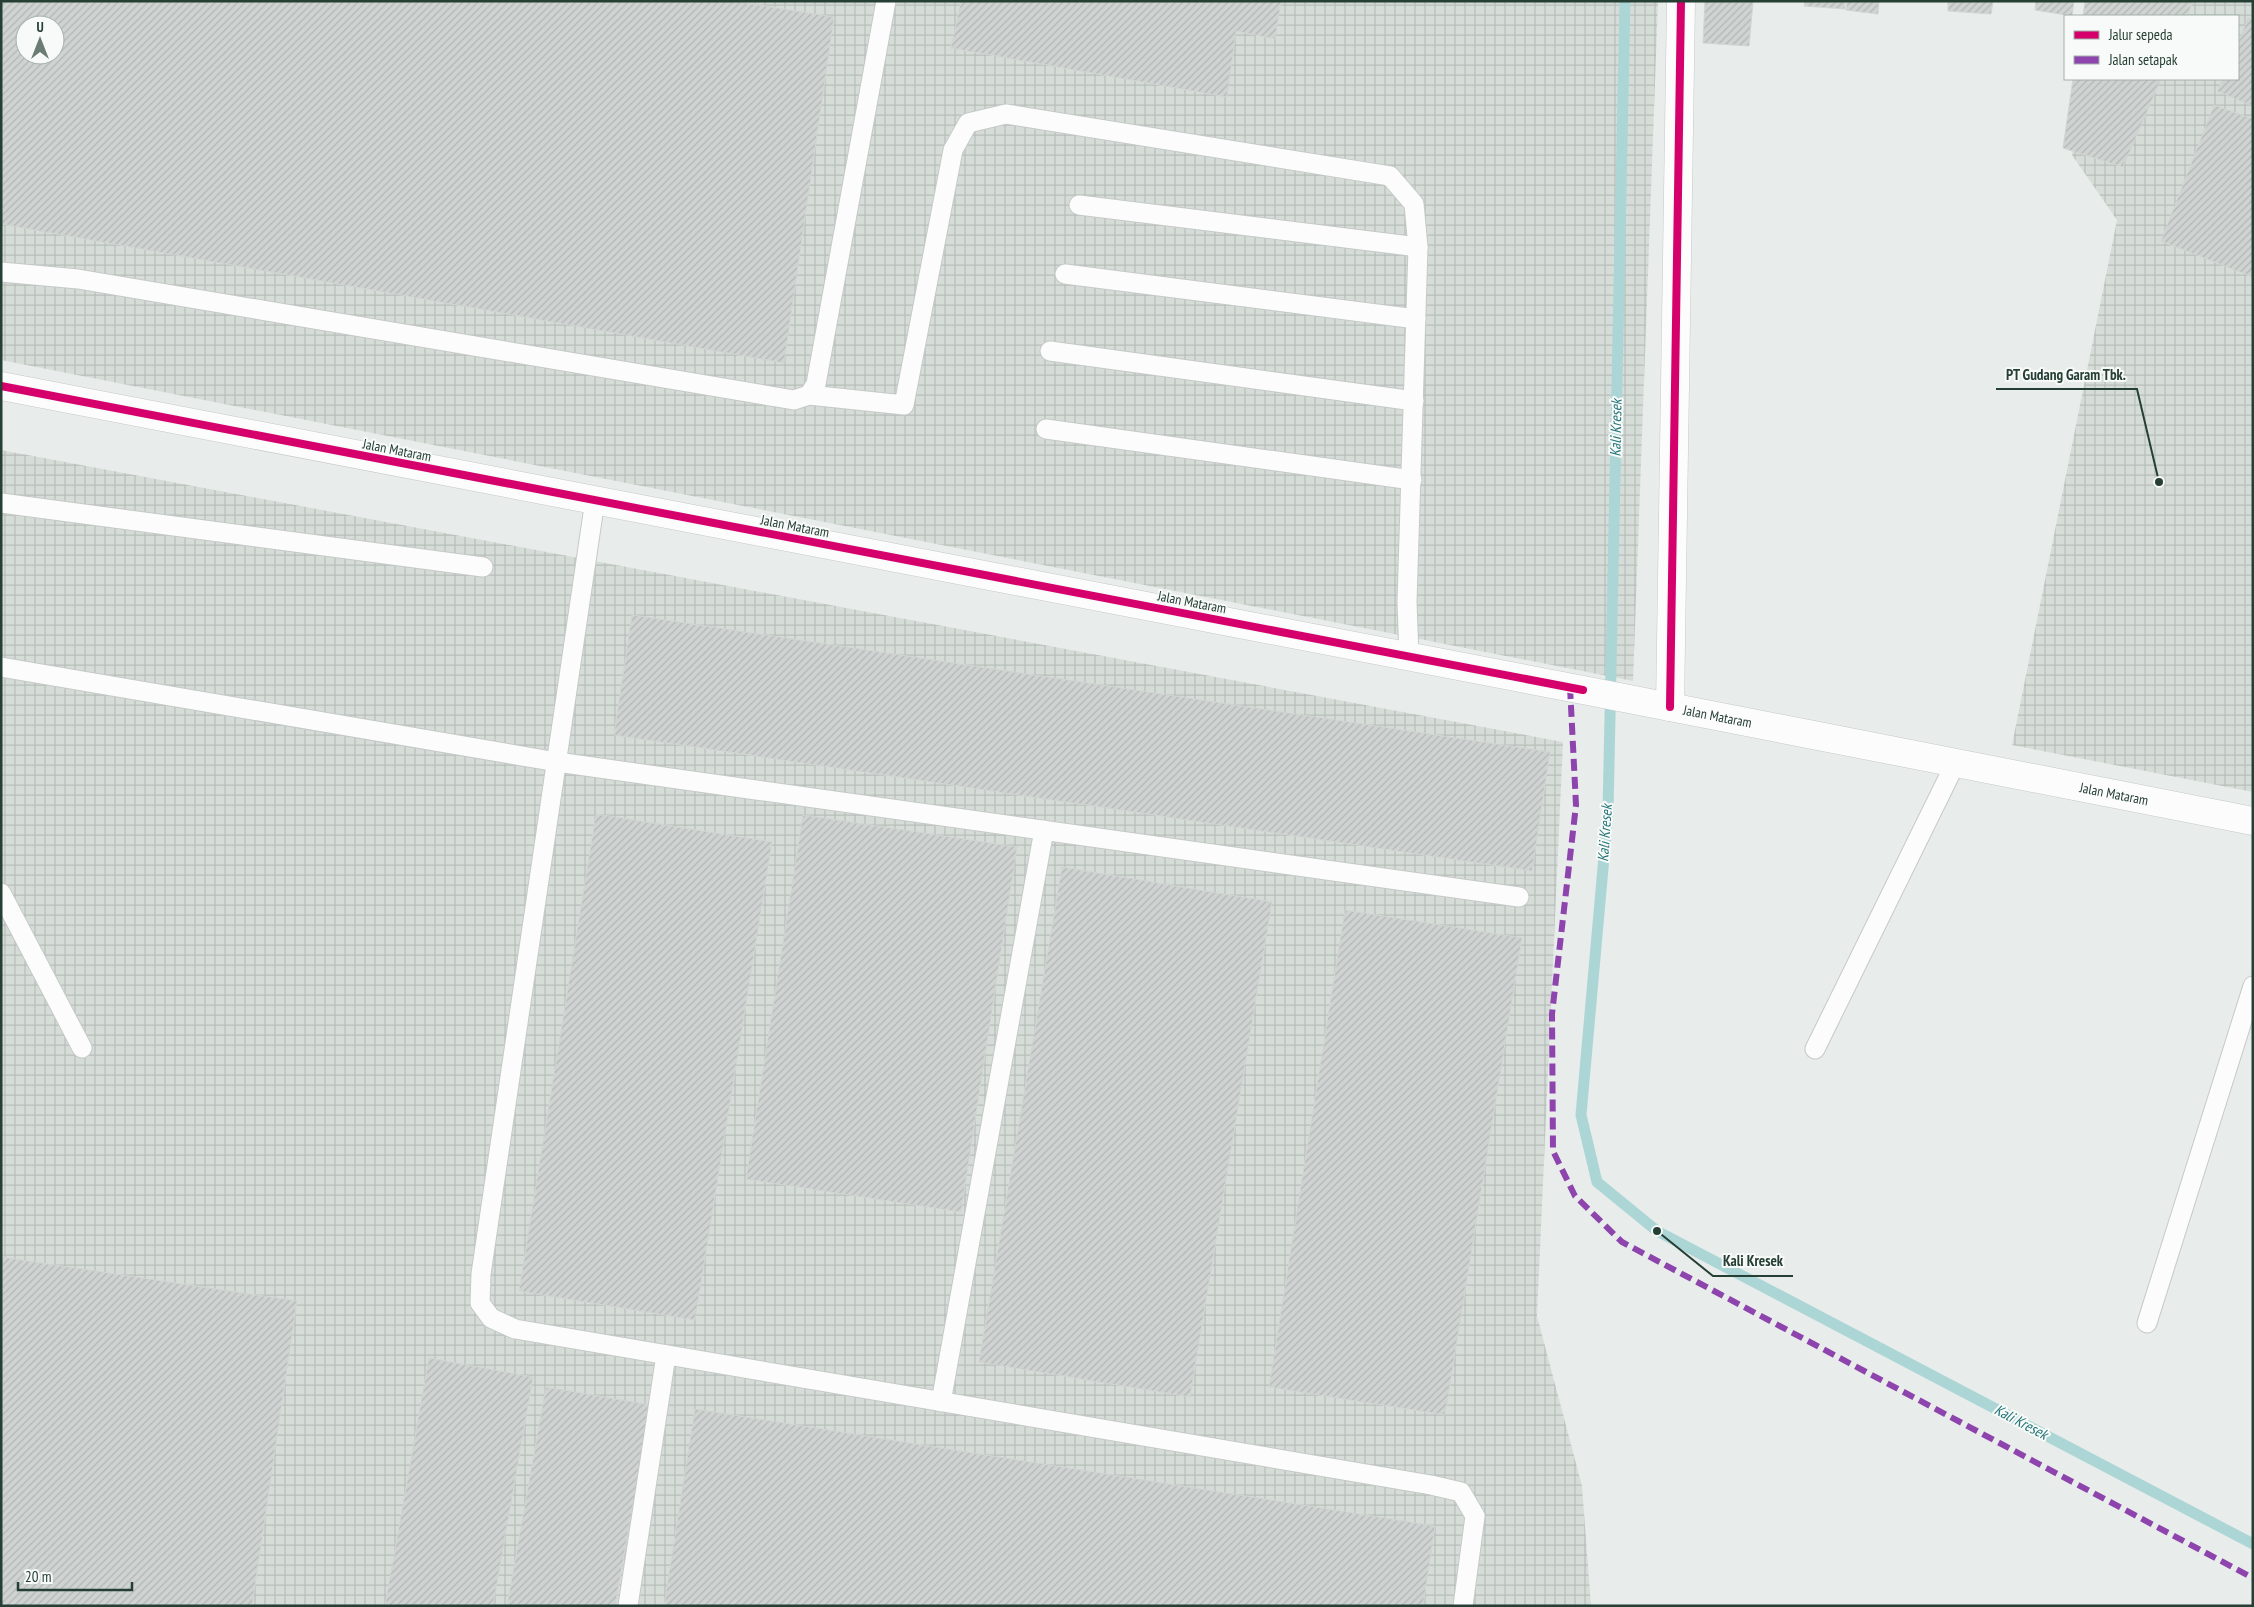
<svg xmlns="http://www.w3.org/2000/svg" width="2254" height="1607" font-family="'PT Sans Narrow',sans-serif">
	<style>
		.industrial { fill: url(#industrial-grid); fill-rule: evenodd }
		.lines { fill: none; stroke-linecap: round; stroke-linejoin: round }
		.stream { stroke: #acd6d6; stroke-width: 11 }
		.building { fill: url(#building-hatch); stroke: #d1d5d3; fill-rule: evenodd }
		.service-casing { stroke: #c5c9c7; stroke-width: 21 }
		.minor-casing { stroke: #c5c9c7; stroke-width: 29 }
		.secondary-casing { stroke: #c4c9c7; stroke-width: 29 }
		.service { stroke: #fcfcfc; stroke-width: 19 }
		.minor { stroke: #fcfcfc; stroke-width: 28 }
		.secondary { stroke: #fcfcfc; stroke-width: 28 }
		.quiet { stroke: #8e44ad; stroke-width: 6; stroke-dasharray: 12 6; stroke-linecap: butt }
		.cycleway-casing { stroke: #f7faf8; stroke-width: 11 }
		.cycleway { stroke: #d6006c; stroke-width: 8 }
		.labels { text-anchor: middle; stroke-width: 4; stroke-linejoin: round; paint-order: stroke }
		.street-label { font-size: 14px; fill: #263f35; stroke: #f7faf8 }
		.water-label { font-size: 15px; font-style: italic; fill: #237478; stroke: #f7faf8 }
		.leader { fill: none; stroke: #263f35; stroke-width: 2 }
		.callout-dot { fill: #263f35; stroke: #f7faf8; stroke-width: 2 }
		.callout-label { font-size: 15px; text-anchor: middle; font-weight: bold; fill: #263f35; stroke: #f7faf8; stroke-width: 4; stroke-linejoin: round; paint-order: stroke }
	</style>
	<defs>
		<pattern id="industrial-grid" width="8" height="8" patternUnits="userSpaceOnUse" patternTransform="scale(1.25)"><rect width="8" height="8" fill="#d6ddd9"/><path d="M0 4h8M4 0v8" fill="none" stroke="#b8bfbb"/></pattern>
		<pattern id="building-hatch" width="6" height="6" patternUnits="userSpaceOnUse" patternTransform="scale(1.25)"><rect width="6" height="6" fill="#cfd3d1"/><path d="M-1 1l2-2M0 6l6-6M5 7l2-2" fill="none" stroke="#b2b6b4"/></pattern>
	</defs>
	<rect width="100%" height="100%" fill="#e8ecea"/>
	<!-- industrial -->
	<g class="industrial">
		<path d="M 1,1 L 1658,1 L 1633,681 L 1,360 ZM 25,25 L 55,25 L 55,55 L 25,55 Z"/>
		<path d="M 2095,1 L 2253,1 L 2253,792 L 2012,745 L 2117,220 L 2072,155 L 2083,79 L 2238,79 L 2238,16 L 2092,16 Z"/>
		<path d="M 1,450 L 1563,742 L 1537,1316 L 1582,1486 L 1591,1606 L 1,1606 Z"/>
	</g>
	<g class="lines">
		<!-- stream -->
		<path class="stream" d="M 1625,1 L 1608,812 L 1581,1115 L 1597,1182 L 1657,1231 L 2253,1544"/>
	</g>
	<!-- building -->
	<g class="building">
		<path d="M 1,1 L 734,1 L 834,17 L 784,363 L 1,224 ZM 25,25 L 55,25 L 55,55 L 25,55 Z"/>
		<path d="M 961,1 L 1281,1 L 1275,39 L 1236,31 L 1227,97 L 951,48 Z"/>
		<path d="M 1705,1 L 1753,2 L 1749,46 L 1703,43 Z"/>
		<path d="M 1805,1 L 1845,1 L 1845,9 L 1804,6 Z"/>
		<path d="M 1847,1 L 1879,1 L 1878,14 L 1846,10 Z"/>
		<path d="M 1948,1 L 1993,1 L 1991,14 L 1948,11 Z"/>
		<path d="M 2036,1 L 2074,1 L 2072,16 L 2035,10 Z"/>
		<path d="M 2085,1 L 2193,1 L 2187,16 L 2083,16 Z"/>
		<path d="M 2248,18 L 2253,20 L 2253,106 L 2217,91 L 2223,79 L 2238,79 L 2238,43 Z"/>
		<path d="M 2073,79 L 2161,79 L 2123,167 L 2063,148 Z"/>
		<path d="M 2214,105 L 2253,119 L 2253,277 L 2161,241 Z"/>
		<path d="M 632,615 L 1550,752 L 1532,871 L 614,735 Z"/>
		<path d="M 596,814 L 772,842 L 695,1320 L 519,1291 Z"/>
		<path d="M 803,815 L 1017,847 L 961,1212 L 746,1179 Z"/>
		<path d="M 1062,867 L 1272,902 L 1190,1397 L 979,1362 Z"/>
		<path d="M 1345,910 L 1522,938 L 1445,1415 L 1269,1387 Z"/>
		<path d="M 1,1257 L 297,1301 L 252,1606 L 1,1606 Z"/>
		<path d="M 429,1358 L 533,1377 L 493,1606 L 385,1606 Z"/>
		<path d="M 546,1387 L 651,1405 L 615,1606 L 507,1606 Z"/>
		<path d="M 695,1409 L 1435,1526 L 1423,1606 L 664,1606 Z"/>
	</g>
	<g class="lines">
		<defs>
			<g id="service">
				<path d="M 1079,205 L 1418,247"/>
				<path d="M 1,272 L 78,279 L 794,400 L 809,395 L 816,384 L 886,1"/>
				<path d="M 1065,274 L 1416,319"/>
				<path d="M 1050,351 L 1414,401"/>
				<path d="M 809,395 L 904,405 L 953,150 L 968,123 L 1006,114 L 1390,176 L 1414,204 L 1418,247 L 1407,602 L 1409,656"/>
				<path d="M 1046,429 L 1412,480"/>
				<path d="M 595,500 L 481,1274 L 480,1303 L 491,1318 L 515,1329 L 1431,1485 L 1461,1492 L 1475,1516 L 1463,1606"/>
				<path d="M 1,503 L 483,567"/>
				<path d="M 1,667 L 557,762 L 1519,897"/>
				<path d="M 1,893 L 82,1048"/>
				<path d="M 1815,1049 L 1956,762"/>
				<path d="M 2147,1323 L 2253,986"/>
				<path d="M 941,1402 L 1044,830"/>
				<path d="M 628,1606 L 666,1355"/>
			</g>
			<path id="minor" d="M 1670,707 L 1681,1"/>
			<g id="secondary">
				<path id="s1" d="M 1,386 L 1583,690 L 2253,821"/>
			</g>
		</defs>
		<!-- service casing -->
		<use href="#service" class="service-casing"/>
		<!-- minor casing -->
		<use href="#minor" class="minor-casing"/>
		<!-- secondary casing -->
		<use href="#secondary" class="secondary-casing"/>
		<!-- service -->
		<use href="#service" class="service"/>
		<!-- minor -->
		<use href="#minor" class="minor"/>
		<!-- secondary -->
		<use href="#secondary" class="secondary"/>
		<!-- quiet -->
		<path class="quiet" d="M 1570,687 L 1576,805 L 1552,1014 L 1553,1151 L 1575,1196 L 1622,1242 L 2253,1578"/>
		<defs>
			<g id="cycleway">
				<path d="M 1,386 L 1583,690"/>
				<path d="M 1670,707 L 1681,1"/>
			</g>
		</defs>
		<!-- cycleway casing -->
		<use href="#cycleway" class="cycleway-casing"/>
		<!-- cycleway -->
		<use href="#cycleway" class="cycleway"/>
	</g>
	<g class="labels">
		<!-- street labels -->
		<g class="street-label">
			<text transform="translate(397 450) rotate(11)" y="5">Jalan Mataram</text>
			<text transform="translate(795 526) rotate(11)" y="5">Jalan Mataram</text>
			<text transform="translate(1192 602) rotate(11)" y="5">Jalan Mataram</text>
			<text dy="5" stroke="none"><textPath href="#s1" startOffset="1748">Jalan Mataram</textPath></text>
			<text dy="5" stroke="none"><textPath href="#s1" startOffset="2152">Jalan Mataram</textPath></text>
		</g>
		<!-- water labels -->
		<g class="water-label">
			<text transform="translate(1616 428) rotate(-89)" y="5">Kali Kresek</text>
			<text transform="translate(1605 833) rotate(-86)" y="5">Kali Kresek</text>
			<text transform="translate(2021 1422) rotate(28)" y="5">Kali Kresek</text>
		</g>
	</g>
	<!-- callouts -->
	<path class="leader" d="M2159 482L2137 389H1996M1657 1231L1713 1276H1793"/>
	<g class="callout-dot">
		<circle cx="2159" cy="482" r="5"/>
		<circle cx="1657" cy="1231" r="5"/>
	</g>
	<g class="callout-label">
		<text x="2066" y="380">PT Gudang Garam Tbk.</text>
		<text x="1753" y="1266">Kali Kresek</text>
	</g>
	<!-- border -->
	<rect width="2254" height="1607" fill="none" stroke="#263f35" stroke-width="5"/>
	<!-- legend -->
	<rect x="2064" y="15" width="175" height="65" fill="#f7faf8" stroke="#a3afaa"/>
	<rect x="2074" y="31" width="25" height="8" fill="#d6006c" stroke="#a3afaa"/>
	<text x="2109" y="40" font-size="15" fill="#263f35">Jalur sepeda</text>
	<rect x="2074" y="56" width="25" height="8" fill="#8e44ad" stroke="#a3afaa"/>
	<text x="2109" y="65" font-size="15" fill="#263f35">Jalan setapak</text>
	<!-- north arrow -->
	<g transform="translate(40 40)"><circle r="24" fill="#f7faf8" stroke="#a3afaa"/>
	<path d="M0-4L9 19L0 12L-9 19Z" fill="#6a7c74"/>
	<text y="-8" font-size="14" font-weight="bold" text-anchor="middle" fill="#263f35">U</text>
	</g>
	<!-- scale -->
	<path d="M18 1582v8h114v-8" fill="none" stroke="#263f35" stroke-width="2.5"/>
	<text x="25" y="1582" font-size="15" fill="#263f35" stroke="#f7faf8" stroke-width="4" paint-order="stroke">20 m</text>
</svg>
